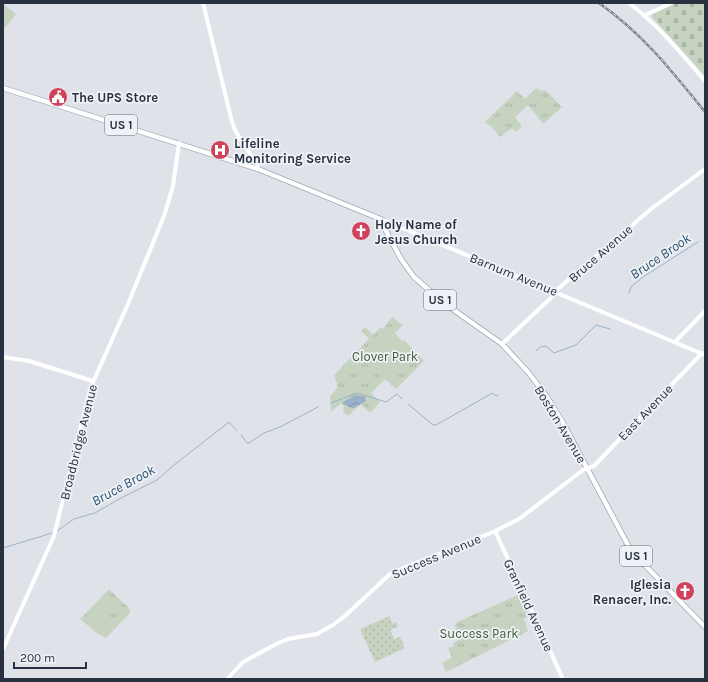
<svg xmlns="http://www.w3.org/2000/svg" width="708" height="682" font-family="Karla,sans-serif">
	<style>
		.grass { fill: url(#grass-dots) }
		.cemetery { fill: url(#cemetery-stones) }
		.park { fill: url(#park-tufts) }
		.pitch { fill: #c5d3c0 }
		.water { fill: url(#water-waves) }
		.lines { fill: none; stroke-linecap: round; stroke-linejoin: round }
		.stream { stroke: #99b2c9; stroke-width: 1 }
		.primary-casing { stroke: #9ea8b4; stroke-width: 6 }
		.secondary { stroke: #fff; stroke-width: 4 }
		.primary { stroke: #fff; stroke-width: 4.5 }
		.rail-casing { stroke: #788392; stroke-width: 2.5 }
		.rail { stroke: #eef2f6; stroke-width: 1; stroke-dasharray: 3; stroke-linecap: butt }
		.labels { text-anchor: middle; stroke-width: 3.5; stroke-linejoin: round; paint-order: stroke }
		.shield { fill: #eef2f6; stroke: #636b77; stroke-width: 1 }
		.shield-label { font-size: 12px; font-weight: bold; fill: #283140 }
		.poi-label { font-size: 13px; font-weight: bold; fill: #283140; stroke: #eef2f6; text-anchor: start }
		.street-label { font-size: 13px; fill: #283140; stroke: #eef2f6 }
		.park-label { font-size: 13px; fill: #3e5c35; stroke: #eef2f6 }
		.water-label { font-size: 14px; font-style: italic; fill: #315274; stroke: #eef2f6 }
	</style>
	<defs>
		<pattern id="grass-dots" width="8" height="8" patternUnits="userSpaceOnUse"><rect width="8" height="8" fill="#c5d3c0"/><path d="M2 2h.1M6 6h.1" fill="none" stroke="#a9b6a6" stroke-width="1.8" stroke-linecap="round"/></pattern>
		<pattern id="cemetery-stones" width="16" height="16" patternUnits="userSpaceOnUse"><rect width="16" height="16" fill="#c5d3c0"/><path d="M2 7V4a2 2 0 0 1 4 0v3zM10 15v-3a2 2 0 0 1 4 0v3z" fill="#a9b6a6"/></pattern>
		<pattern id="park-tufts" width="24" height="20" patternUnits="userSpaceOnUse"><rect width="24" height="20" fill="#c5d3c0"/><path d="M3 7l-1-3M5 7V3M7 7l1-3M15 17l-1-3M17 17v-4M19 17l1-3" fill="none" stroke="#a9b6a6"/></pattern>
		<pattern id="water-waves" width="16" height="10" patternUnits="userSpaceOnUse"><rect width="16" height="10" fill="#99b2c9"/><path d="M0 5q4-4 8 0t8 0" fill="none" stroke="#7d91a5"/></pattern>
	</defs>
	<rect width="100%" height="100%" fill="#dfe3e9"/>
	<!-- grass -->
	<path class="grass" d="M 390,616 L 392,624 L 396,622 L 398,627 L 390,630 L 394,639 L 400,637 L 405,648 L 375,662 L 360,629 Z"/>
	<!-- cemetery -->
	<path class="cemetery" d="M 675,3 L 705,3 L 705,76 L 652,17 L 653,14 Z"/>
	<!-- park -->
	<g class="park">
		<path d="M 536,88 L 541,91 L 545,90 L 562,107 L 543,124 L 528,105 L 515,117 L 522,126 L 516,132 L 512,128 L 500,137 L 492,127 L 485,122 L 517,91 L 525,99 Z"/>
		<path d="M 392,317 L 403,325 L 395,333 L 402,341 L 404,340 L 424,361 L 396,389 L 385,379 L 371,393 L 380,402 L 370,413 L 361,404 L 348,416 L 343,412 L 344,406 L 341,403 L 331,412 L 330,397 L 338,387 L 334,375 L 369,339 L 361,331 L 365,327 L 373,335 L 381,327 L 383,329 Z"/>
		<path d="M 109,589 L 129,608 L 130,613 L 106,638 L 98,634 L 80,619 Z"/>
		<path d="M 520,594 L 530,615 L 524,619 L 528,631 L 446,672 L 442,663 L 452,658 L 448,648 L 454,646 L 453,643 L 457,641 L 459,639 L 455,626 L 457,622 Z"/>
	</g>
	<!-- pitch -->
	<g class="pitch">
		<path d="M 3,4 L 16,14 L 5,28 L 3,26 Z"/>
		<path d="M 382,331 L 401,347 C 391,358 378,359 366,350 Z"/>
		<path d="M 384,358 L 390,358 L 400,364 L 388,378 L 383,378 L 369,366 L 376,360 Z"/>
		<path d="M 101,601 C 111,610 112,623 103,634 L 85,618 Z"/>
		<path d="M 517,619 L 523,630 L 511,636 L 505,625 Z"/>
	</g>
	<!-- water -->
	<path class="water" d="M 356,395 L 365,397 L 366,401 L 354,408 L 349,407 L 343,403 L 343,402 Z"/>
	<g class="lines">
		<!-- stream -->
		<g class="stream">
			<path d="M 629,293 L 631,287 L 643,277 L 698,242"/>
			<path d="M 536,351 L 540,347 L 546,346 L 554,353 L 576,345 L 596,325 L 610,329"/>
			<path d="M 331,403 L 357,393 L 386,402 L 397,394 L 402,399"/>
			<path d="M 408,404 L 433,425 L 436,425 L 489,395 L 492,393 L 496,396 L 498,395"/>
			<path d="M 241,435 L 247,443 L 249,443 L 264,433 L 280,427 L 318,407"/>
			<path d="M 57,531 L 74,519 L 95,513 L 119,499 L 157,480 L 174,465 L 229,422 L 237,431"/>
			<path d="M 3,548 L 52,533"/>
		</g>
		<defs>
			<path id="primary" d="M 3,88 L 258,169 L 383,220 L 385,229 L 401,259 L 414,277 L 444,303 L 502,344 L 528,372 L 547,397 L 563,423 L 630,549 L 638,558 L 705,627"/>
		</defs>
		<!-- primary casing -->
		<use href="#primary" class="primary-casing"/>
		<!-- secondary -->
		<g class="secondary">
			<path d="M 203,3 L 232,122 L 236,132 L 257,164 L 258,169"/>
			<path d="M 629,3 C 658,25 681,53 705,81"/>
			<path d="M 645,15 L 672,3"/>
			<path d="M 383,220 L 705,355"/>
			<path d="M 675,342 L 705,311"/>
			<path d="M 502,344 L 554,295 L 559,288 L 651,209 L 705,169"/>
			<path d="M 3,357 L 29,361 L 93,381"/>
			<path d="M 495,531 L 563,679"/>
			<path d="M 3,649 L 54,536 L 90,389 L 128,304 L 164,216 L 173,186 L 179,143"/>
			<path d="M 227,679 L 243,662 L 276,644 L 288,639 L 317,634 L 333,625 L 345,616 L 391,573 L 493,532 L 519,519 L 583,470 L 594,466 L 702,353"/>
		</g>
		<!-- primary -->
		<use href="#primary" class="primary"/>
		<defs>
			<path id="rail" d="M 599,3 C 642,33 672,71 705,112"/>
		</defs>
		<!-- rail casing -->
		<use href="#rail" class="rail-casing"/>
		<!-- rail -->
		<use href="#rail" class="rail"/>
	</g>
	<!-- icons -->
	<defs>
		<symbol id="civic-disc" viewBox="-11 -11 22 22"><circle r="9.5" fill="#d0415c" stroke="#eef2f6"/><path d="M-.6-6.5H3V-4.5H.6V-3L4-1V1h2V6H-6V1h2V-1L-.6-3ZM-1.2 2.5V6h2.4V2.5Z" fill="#fff"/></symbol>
		<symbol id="hospital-disc" viewBox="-11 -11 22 22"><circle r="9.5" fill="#d0415c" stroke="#eef2f6"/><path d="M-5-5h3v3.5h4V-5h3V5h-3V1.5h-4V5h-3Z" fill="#fff"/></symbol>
		<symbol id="church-disc" viewBox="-11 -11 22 22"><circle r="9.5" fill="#d0415c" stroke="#eef2f6"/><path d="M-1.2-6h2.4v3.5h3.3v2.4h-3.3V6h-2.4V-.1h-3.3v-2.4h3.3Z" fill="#fff"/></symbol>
	</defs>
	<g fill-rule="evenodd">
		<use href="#civic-disc" x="47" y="86" width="22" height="22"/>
		<use href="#hospital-disc" x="209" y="139" width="22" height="22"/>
		<use href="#church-disc" x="350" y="220" width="22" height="22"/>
		<use href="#church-disc" x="674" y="580" width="22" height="22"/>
	</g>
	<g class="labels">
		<!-- shield labels -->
		<g class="shield">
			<rect x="105" y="115" width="32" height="20" rx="3"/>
			<rect x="424" y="290" width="32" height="20" rx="3"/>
			<rect x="620" y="546" width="32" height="20" rx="3"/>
		</g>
		<g class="shield-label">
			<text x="121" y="129">US 1</text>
			<text x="440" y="304">US 1</text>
			<text x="636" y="560">US 1</text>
		</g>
		<!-- poi labels -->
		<g class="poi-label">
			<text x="72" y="102">The UPS Store</text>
			<text x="234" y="148">Lifeline<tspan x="234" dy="15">Monitoring Service</tspan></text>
			<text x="375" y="229">Holy Name of<tspan x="375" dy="15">Jesus Church</tspan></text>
			<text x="671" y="589" text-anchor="end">Iglesia<tspan x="671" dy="15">Renacer, Inc.</tspan></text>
		</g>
		<!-- street labels -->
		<g class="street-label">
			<text transform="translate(600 253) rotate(-41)" y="5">Bruce Avenue</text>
			<text transform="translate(514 274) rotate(22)" y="5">Barnum Avenue</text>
			<text transform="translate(645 412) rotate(-46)" y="5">East Avenue</text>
			<text transform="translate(561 424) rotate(59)" y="5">Boston Avenue</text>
			<text transform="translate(78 442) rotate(-76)" y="5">Broadbridge Avenue</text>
			<text transform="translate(436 556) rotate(-23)" y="5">Success Avenue</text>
			<text transform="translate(529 605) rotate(65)" y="5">Granfield Avenue</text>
		</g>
		<!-- park labels -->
		<g class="park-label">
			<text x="385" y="361">Clover Park</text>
			<text x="479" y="638">Success Park</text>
		</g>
		<!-- water labels -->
		<g class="water-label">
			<text transform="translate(660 256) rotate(-34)" y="5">Bruce Brook</text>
			<text transform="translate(123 485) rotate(-29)" y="5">Bruce Brook</text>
		</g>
	</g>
	<!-- border -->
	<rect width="708" height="682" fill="none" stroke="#283140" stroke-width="8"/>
	<!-- scale -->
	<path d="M14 662v6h72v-6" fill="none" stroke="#283140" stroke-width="2"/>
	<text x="20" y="662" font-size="12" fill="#283140" stroke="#eef2f6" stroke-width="3" paint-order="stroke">200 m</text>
</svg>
